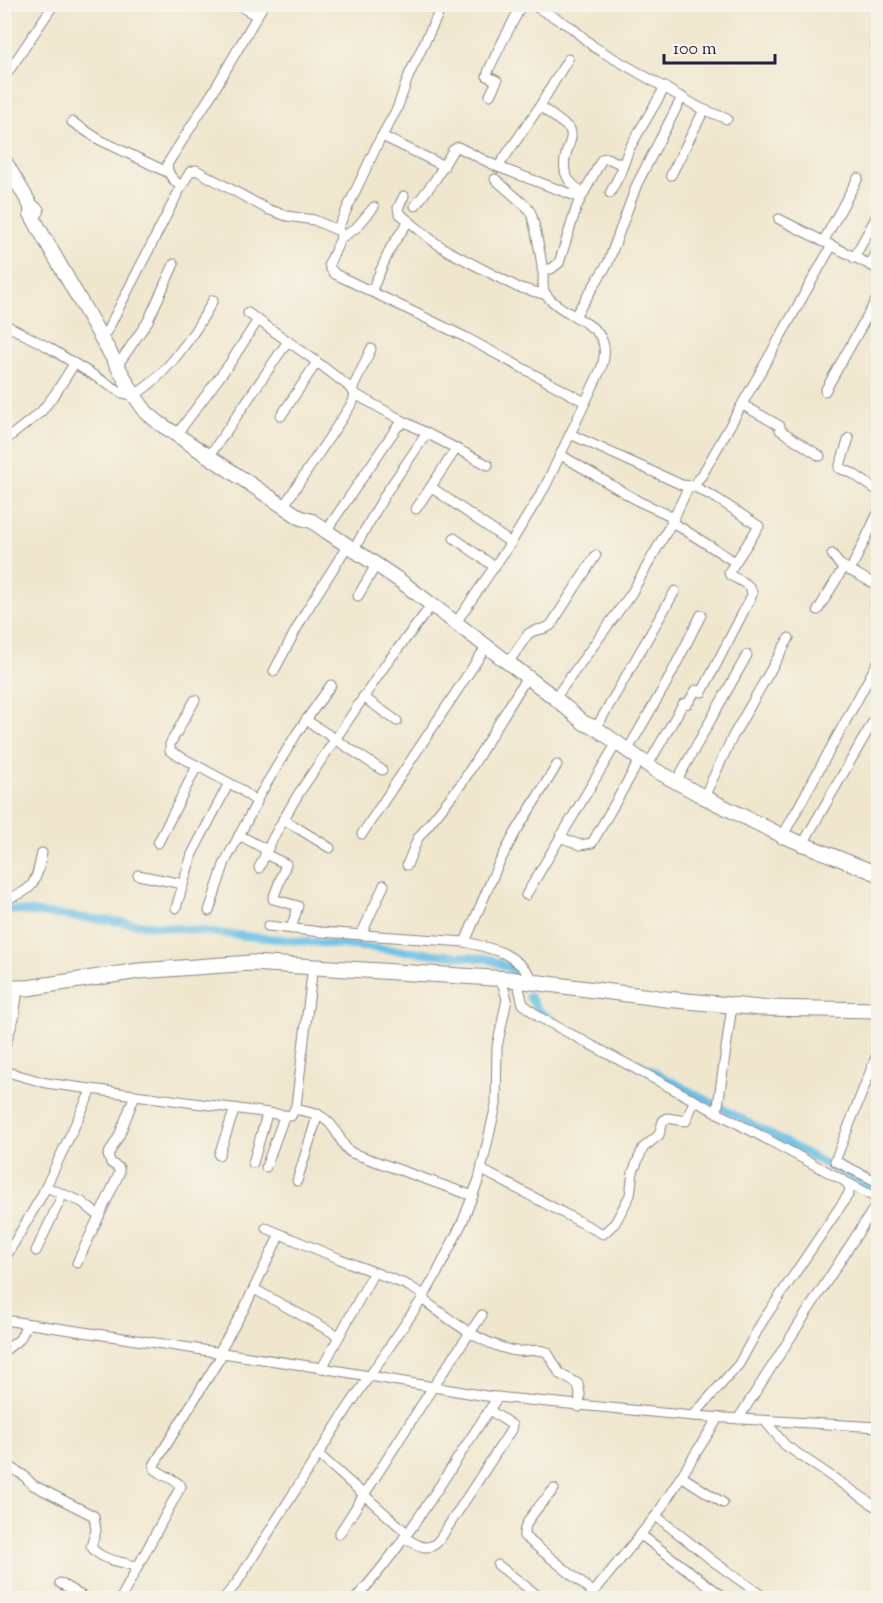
<svg xmlns="http://www.w3.org/2000/svg" width="883" height="1603" font-family="'Sorts Mill Goudy',serif">
	<style>
		.lines { fill: none; stroke-linecap: round; stroke-linejoin: round }
		.canal { stroke: #69bfe6; stroke-width: 8 }
		.minor-casing { stroke: #888484; stroke-width: 11 }
		.primary-casing { stroke: #888484; stroke-width: 16 }
		.trunk-casing { stroke: #888484; stroke-width: 17 }
		.motorway-casing { stroke: #888484; stroke-width: 19 }
		.minor { stroke: #fff; stroke-width: 9 }
		.primary { stroke: #fff; stroke-width: 14 }
		.trunk { stroke: #fff; stroke-width: 15 }
		.motorway { stroke: #fff; stroke-width: 16 }
	</style>
	<rect width="100%" height="100%" fill="#f7f3e8"/>
	<filter id="ink" filterUnits="userSpaceOnUse"><feTurbulence type="fractalNoise" baseFrequency=".0167" numOctaves="2"/><feDisplacementMap in="SourceGraphic" scale="12" xChannelSelector="R" yChannelSelector="G"/><feConvolveMatrix kernelMatrix="1 2 1 2 8 2 1 2 1" color-interpolation-filters="sRGB"/></filter>
	<filter id="wash" filterUnits="userSpaceOnUse"><feTurbulence type="fractalNoise" baseFrequency=".008" numOctaves="4" result="noise"/><feDisplacementMap in="SourceGraphic" scale="24" xChannelSelector="R" yChannelSelector="G"/><feGaussianBlur stdDeviation="1.35" result="paint"/><feColorMatrix in="noise" values="0 0 0 0 0 0 0 0 0 0 0 0 0 0 0 0 0 1.4 0 .05"/><feComposite in="paint" operator="in"/></filter>
	<g filter="url(#wash)">
		<rect width="100%" height="100%" fill="#efe6cd"/>
		<g class="lines">
			<!-- canal -->
			<g class="canal">
				<path d="M 4,909 L 246,936 L 489,959 L 509,968 L 520,978"/>
				<path d="M 529,996 L 538,1010 L 553,1020"/>
				<path d="M 592,1041 L 615,1051 L 878,1192"/>
			</g>
		</g>
	</g>
	<g filter="url(#ink)">
		<g class="lines">
			<defs>
				<g id="minor">
					<path d="M 236,4 L 257,16"/>
					<path d="M 531,4 L 571,27 L 594,47 L 700,108 L 727,119"/>
					<path d="M 4,78 L 54,4"/>
					<path d="M 490,95 L 497,81 L 487,76 C 487,68 516,17 522,4"/>
					<path d="M 540,106 L 570,129 C 573,137 570,141 568,148 C 560,169 565,182 584,193"/>
					<path d="M 72,122 L 100,140 L 169,173"/>
					<path d="M 382,136 L 444,166"/>
					<path d="M 498,167 L 538,109 L 568,59"/>
					<path d="M 671,175 L 704,110"/>
					<path d="M 181,187 C 174,180 165,173 168,163 L 213,92 L 264,4"/>
					<path d="M 610,193 L 620,174 L 629,149 L 665,87"/>
					<path d="M 404,196 L 398,208 L 399,213 L 433,241 L 448,251 L 517,287 L 547,295"/>
					<path d="M 415,206 L 435,180 L 453,150 L 458,147 L 498,167 L 581,198"/>
					<path d="M 779,219 L 878,269"/>
					<path d="M 337,230 L 379,141 L 397,109 L 409,75 L 443,4"/>
					<path d="M 341,238 L 356,228 L 374,207"/>
					<path d="M 823,242 L 858,178"/>
					<path d="M 854,258 L 878,214"/>
					<path d="M 870,265 L 878,249"/>
					<path d="M 542,269 L 551,269 L 559,263 L 577,206 L 602,159 L 607,158 L 623,165"/>
					<path d="M 371,292 L 391,247 L 408,222"/>
					<path d="M 248,313 L 313,359 L 347,385 L 355,394 L 353,402 L 287,501"/>
					<path d="M 575,316 L 608,263 L 637,184 L 682,97"/>
					<path d="M 4,324 L 48,347 L 122,393 L 134,395 C 165,378 196,332 213,300"/>
					<path d="M 107,331 L 181,187 L 190,172 L 196,170 L 267,209 L 287,216 L 314,220 L 337,230 L 340,232 L 341,238 L 329,264 L 330,268 L 335,274 L 465,337 L 585,402"/>
					<path d="M 122,359 L 148,321 L 174,264"/>
					<path d="M 352,390 L 371,349"/>
					<path d="M 825,391 L 878,297"/>
					<path d="M 355,394 L 405,422"/>
					<path d="M 743,405 L 780,426 L 780,430 L 820,456"/>
					<path d="M 281,416 L 317,362"/>
					<path d="M 180,430 L 230,363 L 258,320"/>
					<path d="M 570,434 L 682,485 L 693,486 L 702,475 L 831,247"/>
					<path d="M 849,438 L 839,468 L 852,473 L 878,491"/>
					<path d="M 4,441 L 41,412 L 57,391 L 74,364"/>
					<path d="M 212,452 L 288,341"/>
					<path d="M 561,455 L 640,502 L 669,515 L 672,522 L 735,562"/>
					<path d="M 431,487 L 511,543"/>
					<path d="M 416,509 L 456,449"/>
					<path d="M 326,531 L 397,427 L 405,422 L 488,465"/>
					<path d="M 454,538 L 495,567"/>
					<path d="M 354,549 L 386,493 L 427,433"/>
					<path d="M 832,554 L 839,564 L 878,586"/>
					<path d="M 850,571 L 878,513"/>
					<path d="M 358,596 L 376,565"/>
					<path d="M 818,610 L 844,567"/>
					<path d="M 455,624 L 512,541 L 545,487 L 601,369 C 618,322 568,322 546,295 C 541,288 544,280 543,272 C 540,252 537,232 531,213 L 527,207 L 495,179"/>
					<path d="M 508,663 L 528,634 C 535,628 544,631 551,625 L 596,555"/>
					<path d="M 274,671 L 305,613 L 348,545"/>
					<path d="M 363,697 L 397,721"/>
					<path d="M 555,698 L 631,594 L 672,522 L 689,486"/>
					<path d="M 195,700 L 170,744 L 170,751 L 240,789 L 257,802 L 225,862 L 209,911"/>
					<path d="M 306,720 L 382,770"/>
					<path d="M 596,728 L 675,591"/>
					<path d="M 627,751 L 667,682 L 701,615"/>
					<path d="M 648,765 L 683,704 L 688,703 L 696,690 L 702,692 L 752,595 C 753,584 739,581 730,575 L 729,572 L 759,526 L 716,498 L 693,486"/>
					<path d="M 676,782 L 747,655"/>
					<path d="M 704,797 L 733,736 L 789,638"/>
					<path d="M 256,801 L 297,733 L 331,685"/>
					<path d="M 283,819 L 330,848"/>
					<path d="M 362,834 L 486,647"/>
					<path d="M 239,835 L 267,850"/>
					<path d="M 560,837 L 580,845 L 592,843 L 637,765"/>
					<path d="M 781,839 L 878,662"/>
					<path d="M 158,843 L 197,766"/>
					<path d="M 801,847 L 878,713"/>
					<path d="M 265,854 L 286,864 L 273,899 L 298,906 L 291,929"/>
					<path d="M 407,865 L 418,838 L 462,783 L 527,677"/>
					<path d="M 259,868 L 273,838 L 297,796 L 386,664 L 432,605"/>
					<path d="M 138,875 L 183,884"/>
					<path d="M 526,895 L 613,749"/>
					<path d="M 4,899 C 35,892 36,881 42,853"/>
					<path d="M 176,908 L 192,854 L 229,783"/>
					<path d="M 268,926 L 321,932 L 465,942 C 500,950 513,953 535,981"/>
					<path d="M 361,935 L 384,885"/>
					<path d="M 465,942 L 497,867 L 514,835 L 557,765"/>
					<path d="M 519,988 L 523,1004 L 539,1017 L 841,1179 C 848,1183 852,1187 848,1195 L 762,1322 L 739,1364 L 693,1416"/>
					<path d="M 4,1049 L 14,1018 L 18,988"/>
					<path d="M 878,1052 L 835,1161 L 878,1182"/>
					<path d="M 4,1071 L 46,1083 L 291,1116 L 296,1106 L 312,974"/>
					<path d="M 295,1109 C 317,1114 326,1114 338,1135 C 343,1143 344,1148 352,1153 L 473,1196"/>
					<path d="M 717,1113 L 731,1013"/>
					<path d="M 219,1155 L 235,1108"/>
					<path d="M 253,1163 L 267,1114"/>
					<path d="M 266,1167 L 284,1117"/>
					<path d="M 482,1170 L 603,1234 L 615,1223 L 630,1195 L 633,1172 L 643,1148 L 659,1135 L 663,1121 L 667,1118 L 686,1121 L 694,1101"/>
					<path d="M 297,1181 L 318,1114"/>
					<path d="M 846,1182 L 878,1199"/>
					<path d="M 46,1187 L 82,1202 L 99,1216"/>
					<path d="M 266,1228 L 340,1259 L 407,1285 L 424,1295"/>
					<path d="M 36,1251 L 63,1194"/>
					<path d="M 4,1260 L 41,1197 L 92,1089"/>
					<path d="M 77,1263 L 119,1174 L 119,1168 L 111,1163 L 108,1155 L 119,1136 L 135,1095"/>
					<path d="M 254,1289 L 339,1336"/>
					<path d="M 422,1299 C 449,1319 476,1341 510,1350 C 523,1354 535,1347 547,1352 L 560,1374 L 578,1384 L 580,1394 L 579,1407"/>
					<path d="M 4,1320 L 322,1368 L 486,1396 L 693,1416 L 878,1427"/>
					<path d="M 4,1351 L 20,1339 L 27,1324"/>
					<path d="M 219,1352 L 244,1309 L 280,1234"/>
					<path d="M 322,1368 L 374,1272"/>
					<path d="M 738,1419 L 878,1202"/>
					<path d="M 765,1421 L 785,1445 L 878,1508"/>
					<path d="M 318,1454 L 407,1533"/>
					<path d="M 4,1463 L 23,1475 L 33,1485 L 94,1516 L 96,1531 L 91,1546 C 100,1561 122,1561 137,1567"/>
					<path d="M 681,1476 L 723,1503"/>
					<path d="M 554,1489 C 545,1500 522,1522 524,1536 L 594,1593"/>
					<path d="M 656,1516 L 713,1561 L 765,1598"/>
					<path d="M 339,1534 L 433,1387 L 482,1315"/>
					<path d="M 641,1535 L 725,1598"/>
					<path d="M 404,1537 C 417,1545 429,1554 440,1539 L 511,1430 L 512,1425 L 489,1410"/>
					<path d="M 498,1565 L 541,1598"/>
					<path d="M 60,1583 L 85,1598"/>
					<path d="M 121,1598 L 181,1486 C 174,1478 163,1476 155,1469 L 154,1465 L 223,1353"/>
					<path d="M 224,1598 L 236,1584 L 347,1409 L 422,1299 L 436,1275 L 462,1223 L 479,1179 L 496,1105 L 497,1047 L 507,999 L 501,979"/>
					<path d="M 356,1598 C 411,1538 452,1464 498,1397"/>
					<path d="M 589,1598 L 658,1513 L 718,1418"/>
				</g>
				<g id="primary">
					<path d="M 4,160 L 31,206 L 37,211"/>
					<path d="M 31,206 L 31,214 L 42,234 L 134,395 L 146,412 L 159,423 L 301,518 L 312,521 L 326,531 L 399,580 L 555,698 L 584,723 L 596,728 L 655,770 L 704,797 L 783,836 L 878,874"/>
				</g>
				<path id="trunk" d="M 4,988 L 27,988 L 139,971 L 251,963 L 509,979 L 666,999 L 761,1008 L 878,1010"/>
				<path id="motorway" d="M 4,7 L 6,4"/>
			</defs>
			<!-- minor casing -->
			<use href="#minor" class="minor-casing"/>
			<!-- primary casing -->
			<use href="#primary" class="primary-casing"/>
			<!-- trunk casing -->
			<use href="#trunk" class="trunk-casing"/>
			<!-- motorway casing -->
			<use href="#motorway" class="motorway-casing"/>
			<!-- minor -->
			<use href="#minor" class="minor"/>
			<!-- primary -->
			<use href="#primary" class="primary"/>
			<!-- trunk -->
			<use href="#trunk" class="trunk"/>
			<!-- motorway -->
			<use href="#motorway" class="motorway"/>
		</g>
	</g>
	<!-- margin -->
	<rect width="883" height="1603" fill="none" stroke="#f7f3e8" stroke-width="24"/>
	<!-- scale -->
	<path d="M664 54v9h111v-9" fill="none" stroke="#22223b" stroke-width="3"/>
	<text x="673" y="54" font-size="18" fill="#22223b" stroke="#f7f3e8" stroke-width="4.5" paint-order="stroke">100 m</text>
</svg>
